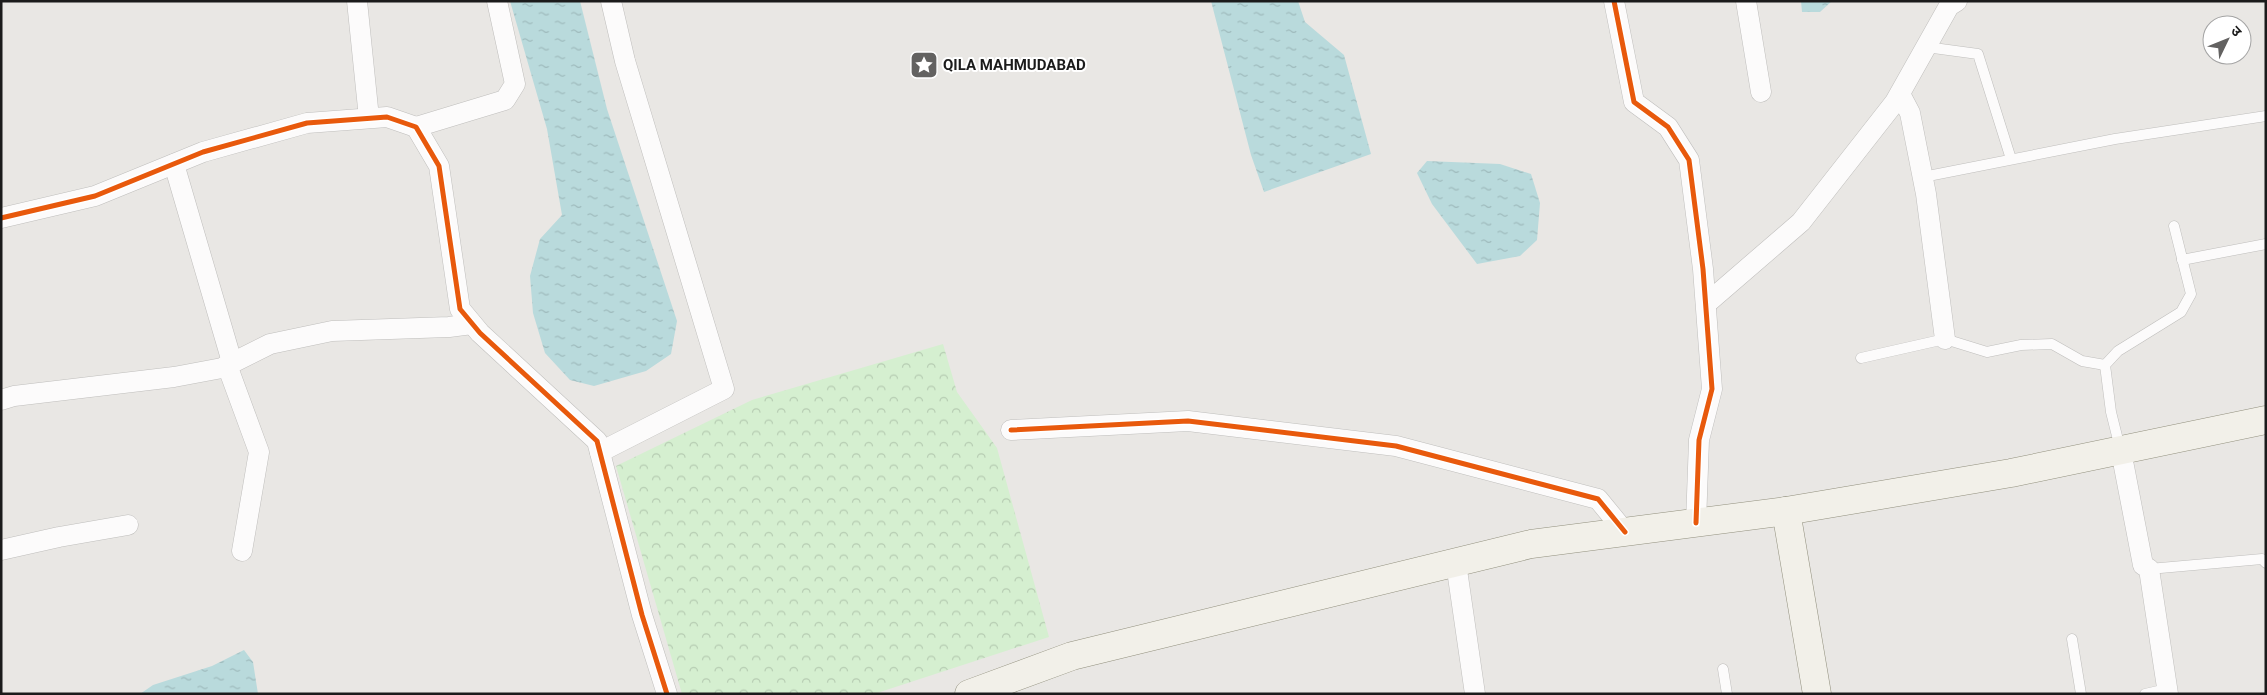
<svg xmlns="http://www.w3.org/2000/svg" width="2267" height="695" font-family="Roboto,'Noto Sans Devanagari',sans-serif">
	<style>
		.park { fill: url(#park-crowns) }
		.water { fill: url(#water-ripples) }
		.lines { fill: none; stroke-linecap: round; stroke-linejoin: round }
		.lane-casing { stroke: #bfbebc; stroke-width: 11 }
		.street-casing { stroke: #bfbebc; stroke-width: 21 }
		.secondary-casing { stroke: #92907e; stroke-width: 29 }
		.lane { stroke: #fcfbfb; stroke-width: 10 }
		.street { stroke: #fcfbfb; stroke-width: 20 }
		.secondary { stroke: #f2f0e9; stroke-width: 28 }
		.cycleway-casing { stroke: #fff; stroke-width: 8 }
		.cycleway { stroke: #e8590c; stroke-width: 5 }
		.labels { text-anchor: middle; stroke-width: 4; stroke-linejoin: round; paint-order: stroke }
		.poi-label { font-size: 15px; font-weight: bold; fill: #1b1b1b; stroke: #fff; text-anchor: start }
	</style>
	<defs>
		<pattern id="park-crowns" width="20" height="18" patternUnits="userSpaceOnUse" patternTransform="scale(1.25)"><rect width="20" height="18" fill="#d5efd0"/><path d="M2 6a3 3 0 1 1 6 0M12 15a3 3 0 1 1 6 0" fill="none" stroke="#b6ccb2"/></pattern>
		<pattern id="water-ripples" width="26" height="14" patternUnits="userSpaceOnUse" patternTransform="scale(1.25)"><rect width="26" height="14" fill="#b9dadc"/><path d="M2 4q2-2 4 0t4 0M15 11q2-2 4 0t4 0" fill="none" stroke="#9ebabc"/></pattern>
	</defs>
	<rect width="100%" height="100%" fill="#e9e7e4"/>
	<!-- park -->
	<path class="park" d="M 943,344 L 957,392 L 997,448 L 1049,637 L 874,694 L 682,694 L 616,466 L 752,400 Z"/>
	<!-- water -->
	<g class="water">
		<path d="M 510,1 L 580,1 L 607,109 L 677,321 L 671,354 L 646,371 L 594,386 L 570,380 L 545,353 L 533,313 L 530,276 L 540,239 L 562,215 L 547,129 Z"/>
		<path d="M 1211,1 L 1298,1 L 1305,22 L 1344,55 L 1371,154 L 1264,192 L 1251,155 Z"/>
		<path d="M 1801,1 L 1832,1 L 1820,12 L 1802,12 Z"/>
		<path d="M 1427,161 L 1500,164 L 1531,174 L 1540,203 L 1537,240 L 1520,256 L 1477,264 L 1432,204 L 1417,173 Z"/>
		<path d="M 244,650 L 253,662 L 258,694 L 140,694 L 153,685 L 212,666 Z"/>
	</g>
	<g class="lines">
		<defs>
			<g id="lane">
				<path d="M 1926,47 L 1978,54 L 2011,159"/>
				<path d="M 1923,177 L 2115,139 L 2266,116"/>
				<path d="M 2182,260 L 2266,244"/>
				<path d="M 1861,358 L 1945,339 L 1987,352 L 2021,345 L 2052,344 L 2082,361 L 2105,365"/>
				<path d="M 2120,448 L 2111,412 L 2105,365 L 2118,351 L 2181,312 L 2191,294 L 2174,226"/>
				<path d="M 2149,569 L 2262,559 L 2266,563"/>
				<path d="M 2072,639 L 2081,694"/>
				<path d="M 1723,669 L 1727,694"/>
				<path d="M 2145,694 L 2167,689"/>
			</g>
			<g id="street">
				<path d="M 357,1 L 369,118"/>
				<path d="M 1614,1 L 1634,102 L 1668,127 L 1689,160 L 1703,269 L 1712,389 L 1699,440 L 1696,523"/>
				<path d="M 1746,1 L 1761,92"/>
				<path d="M 1900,94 L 1910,113 L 1926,194 L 1945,339"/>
				<path d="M 416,127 L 505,100 L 515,84 L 497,1"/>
				<path d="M 174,164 L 232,362"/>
				<path d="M 1,218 L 95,196 L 203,152 L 307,123 L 387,117 L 416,127 L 439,166 L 460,309 L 480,333 L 597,441 L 642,615 L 667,694"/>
				<path d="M 1706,304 L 1801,222 L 1895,102 L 1949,6 L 1957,1"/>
				<path d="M 227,365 L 259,452 L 242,551"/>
				<path d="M 1,400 L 14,396 L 174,377 L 222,368 L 270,344 L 332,331 L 449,327 L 472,324"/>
				<path d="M 1011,430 L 1188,421 L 1396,446 L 1598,499 L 1625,532"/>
				<path d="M 2121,451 L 2143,565 L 2149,569 L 2168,694"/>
				<path d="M 600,452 L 724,389 L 625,61 L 611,1"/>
				<path d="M 1,550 L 59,537 L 128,525"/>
				<path d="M 1456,563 L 1475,694"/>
			</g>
			<g id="secondary">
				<path d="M 1786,511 L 1817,694"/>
				<path d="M 969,694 L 1072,656 L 1531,544 L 1786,511 L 2011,473 L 2266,420"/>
			</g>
		</defs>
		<!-- lane casing -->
		<use href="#lane" class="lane-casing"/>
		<!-- street casing -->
		<use href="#street" class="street-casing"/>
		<!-- secondary casing -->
		<use href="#secondary" class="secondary-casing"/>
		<!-- lane -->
		<use href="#lane" class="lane"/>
		<!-- street -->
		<use href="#street" class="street"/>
		<!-- secondary -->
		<use href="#secondary" class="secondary"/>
		<defs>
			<g id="cycleway">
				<path d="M 1614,1 L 1634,102 L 1668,127 L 1689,160 L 1703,269 L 1712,389 L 1699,440 L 1696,523"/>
				<path d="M 1,218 L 95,196 L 203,152 L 307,123 L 387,117 L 416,127 L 439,166 L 460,309 L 480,333 L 597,441 L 642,615 L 667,694"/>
				<path d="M 1011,430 L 1188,421 L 1396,446 L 1598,499 L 1625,532"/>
			</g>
		</defs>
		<!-- cycleway casing -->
		<use href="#cycleway" class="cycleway-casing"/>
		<!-- cycleway -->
		<use href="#cycleway" class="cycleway"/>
	</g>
	<!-- icons -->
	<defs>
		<symbol id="sight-square" viewBox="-11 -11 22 22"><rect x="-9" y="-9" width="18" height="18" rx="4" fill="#636261" stroke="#fff"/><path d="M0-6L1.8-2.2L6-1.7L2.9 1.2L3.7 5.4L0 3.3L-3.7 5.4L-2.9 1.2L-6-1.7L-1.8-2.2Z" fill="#fff"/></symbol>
	</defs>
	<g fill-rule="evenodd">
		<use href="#sight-square" x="908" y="49" width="32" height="32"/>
	</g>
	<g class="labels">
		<!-- poi labels -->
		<g class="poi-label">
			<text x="943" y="70">QILA MAHMUDABAD</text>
		</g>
	</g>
	<!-- border -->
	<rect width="2267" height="695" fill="none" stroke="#1b1b1b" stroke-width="5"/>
	<!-- north arrow -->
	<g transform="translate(2227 40) rotate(47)"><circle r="24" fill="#ffffff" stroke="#a4a4a4"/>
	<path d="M0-4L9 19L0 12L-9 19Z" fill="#636261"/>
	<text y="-8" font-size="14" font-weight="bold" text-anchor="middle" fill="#1b1b1b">उ</text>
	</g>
</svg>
